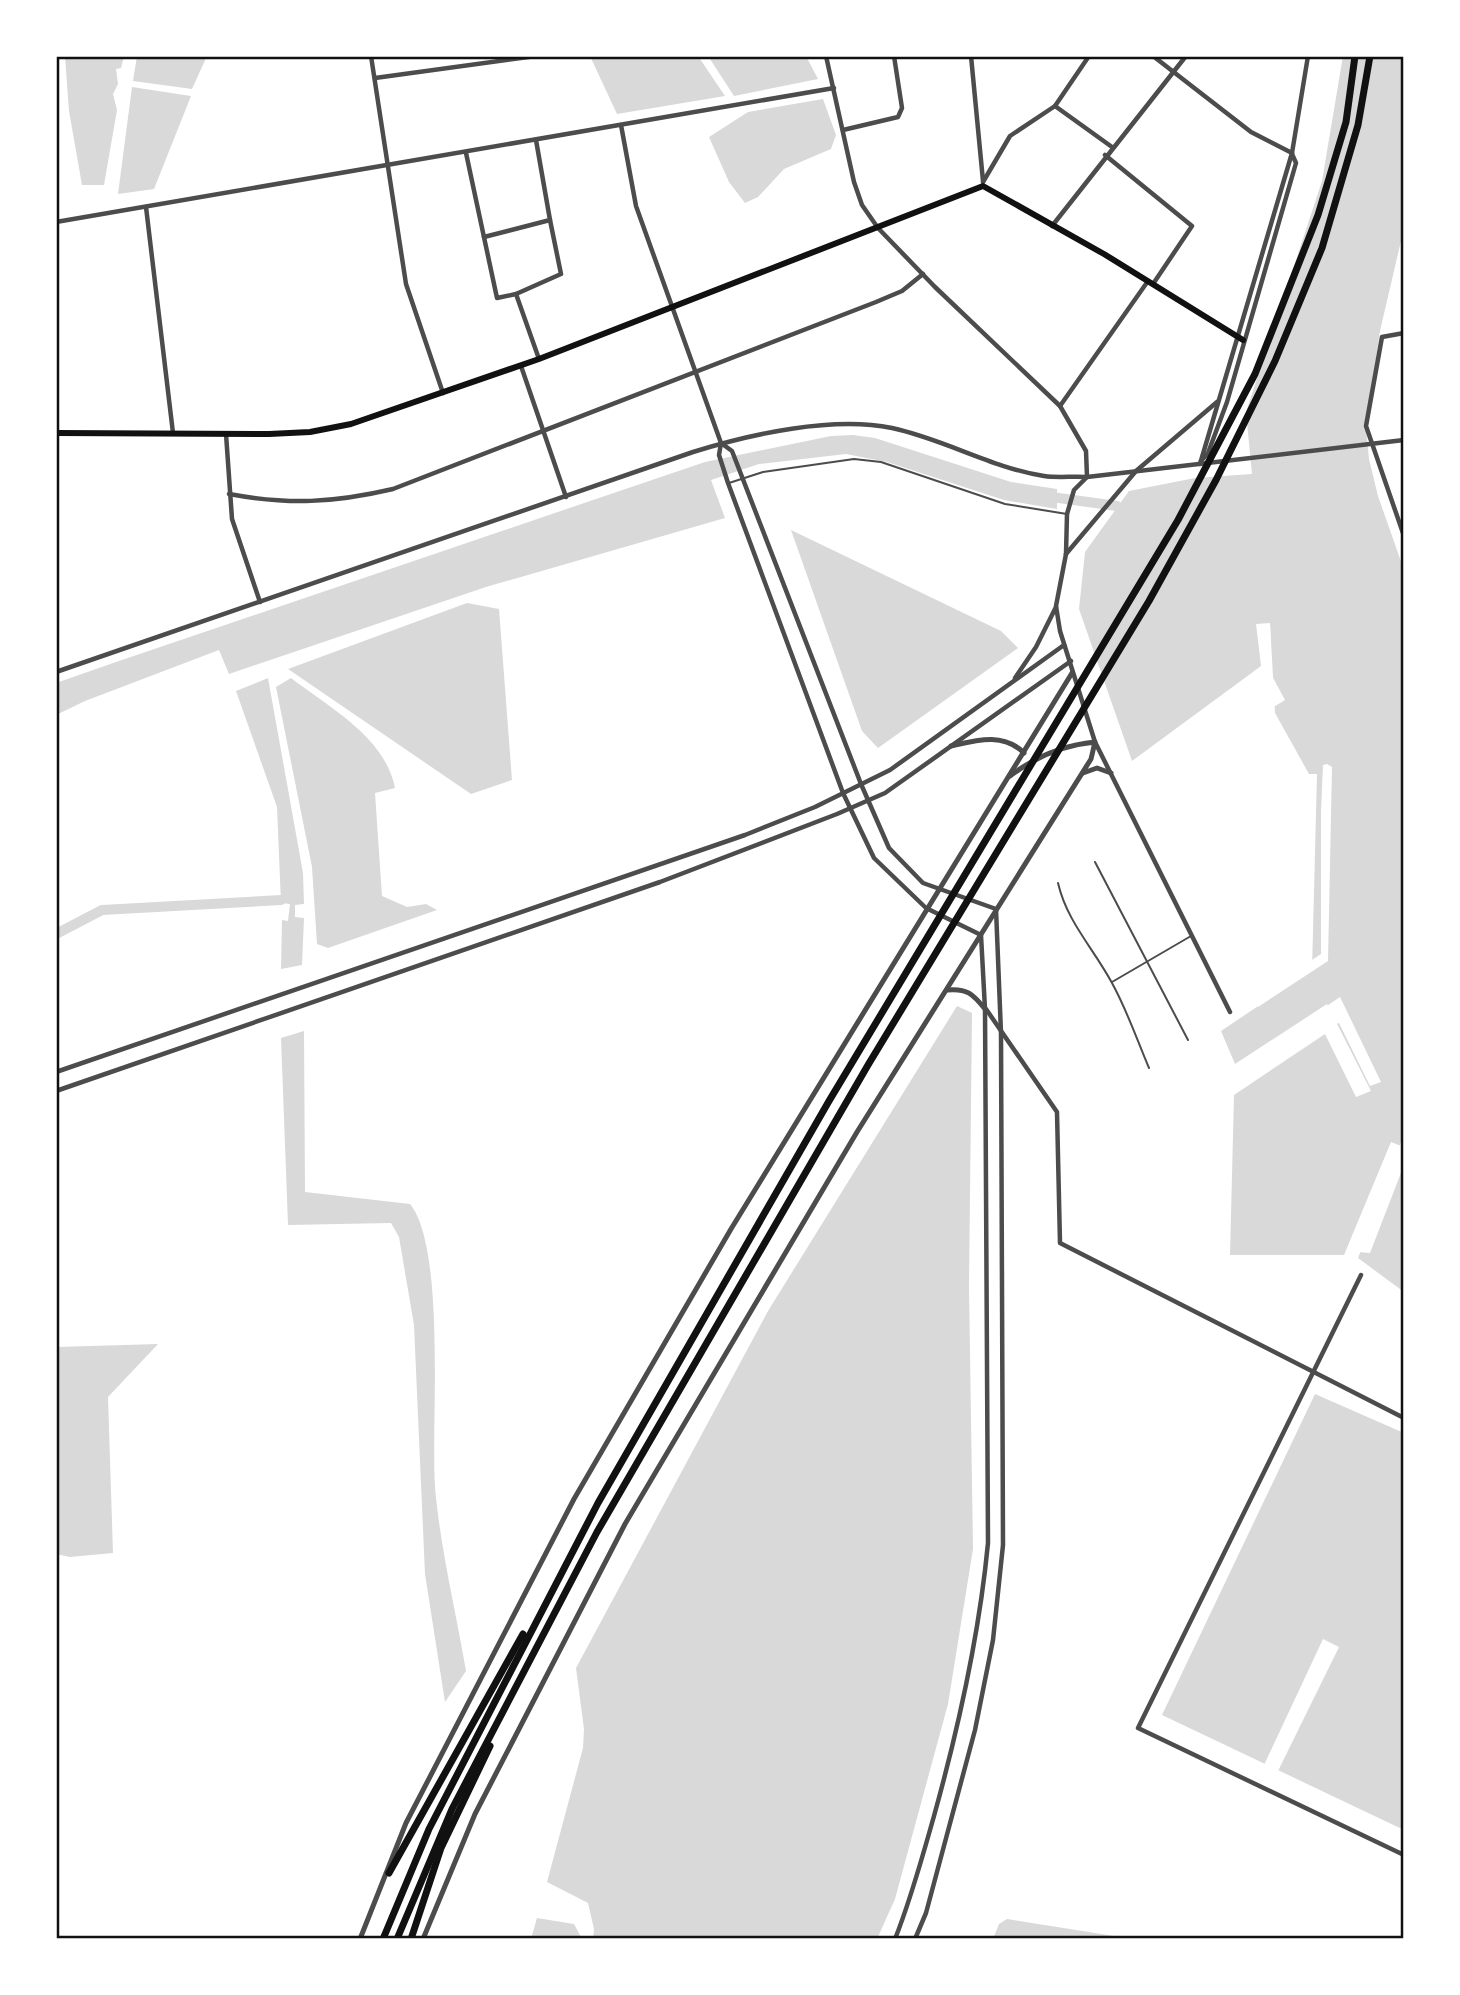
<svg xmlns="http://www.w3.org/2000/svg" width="1460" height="1995" font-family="'Sofia Sans Condensed',sans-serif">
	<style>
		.water { fill: #d9d9d9 }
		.pier { fill: #fff }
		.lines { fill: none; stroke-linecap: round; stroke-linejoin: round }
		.canal { stroke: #d9d9d9; stroke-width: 10 }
		.service { stroke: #4c4c4c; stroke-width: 2 }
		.minor { stroke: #4c4c4c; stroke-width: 4.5 }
		.tertiary { stroke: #4c4c4c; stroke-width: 5 }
		.secondary { stroke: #111; stroke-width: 6 }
		.trunk { stroke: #111; stroke-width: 7 }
		.neatline { fill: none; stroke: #111; stroke-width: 2.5 }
	</style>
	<rect width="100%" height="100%" fill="#fff"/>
	<!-- water -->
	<g class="water">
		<path d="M 65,56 L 124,56 L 121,68 L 116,69 L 118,84 L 113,94 L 117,110 L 104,185 L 82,185 L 69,111 Z"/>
		<path d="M 137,56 L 207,56 L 192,89 L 133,81 Z"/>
		<path d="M 590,56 L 698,56 L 725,96 L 617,114 Z"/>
		<path d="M 708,56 L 806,56 L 818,79 L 734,96 Z"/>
		<path d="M 1343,56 L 1404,56 L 1404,228 L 1380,331 L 1366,426 L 1369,459 L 1378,496 L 1404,570 L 1404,1292 L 1358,1258 L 1401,1146 L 1391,1142 L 1344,1255 L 1230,1255 L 1234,1095 L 1325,1034 L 1356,1097 L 1371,1091 L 1327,1004 L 1235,1064 L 1221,1031 L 1312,970 L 1317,774 L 1309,774 L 1275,713 L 1270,623 L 1256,624 L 1261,666 L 1132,761 L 1079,609 L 1085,552 L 1129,491 L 1195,478 L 1252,474 L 1246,412 L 1322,181 Z"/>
		<path d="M 132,87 L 191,96 L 154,189 L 118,194 Z"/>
		<path d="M 823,99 L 836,135 L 831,149 L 784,169 L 758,197 L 745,203 L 729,182 L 709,137 L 748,112 Z"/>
		<path d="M 853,435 L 875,438 L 1011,482 L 1057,489 L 1057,509 L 1004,500 L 887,462 L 846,454 L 759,464 L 711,480 L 725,518 L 486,587 L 229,674 L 219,650 L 85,701 L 56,715 L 56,683 L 116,662 L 705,462 L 831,436 Z"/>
		<path d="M 791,530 L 1001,631 L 1018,648 L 878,748 L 862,731 Z"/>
		<path d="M 467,603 L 499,609 L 512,780 L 471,794 L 288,669 Z"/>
		<path d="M 268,678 L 303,873 L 304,904 L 295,905 L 295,917 L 304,918 L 302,965 L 281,969 L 282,920 L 288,921 L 290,904 L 281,903 L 277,807 L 236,691 Z"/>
		<path d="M 291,678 C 330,708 385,737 395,788 L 375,793 L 382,896 L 407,907 L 426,904 L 437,910 L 328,948 L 317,944 L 312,867 L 276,687 Z"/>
		<path d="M 957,1006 L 972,1013 L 969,1287 L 973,1549 L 948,1704 L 895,1899 L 877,1939 L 593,1939 L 594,1929 L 588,1903 L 547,1882 L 583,1748 L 584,1729 L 576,1668 L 768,1311 Z"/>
		<path d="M 304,1031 L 305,1192 L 410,1204 C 446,1248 431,1424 435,1487 C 440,1547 456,1612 466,1671 L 445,1702 L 425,1574 L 414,1325 L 399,1237 L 391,1223 L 288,1225 L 281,1038 Z"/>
		<path d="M 158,1344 L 108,1397 L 113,1553 L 70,1557 L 56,1554 L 56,1347 Z"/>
		<path d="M 1315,1394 L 1404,1433 L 1404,1830 L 1162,1715 Z"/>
		<path d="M 537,1918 L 574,1924 L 582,1939 L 531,1939 Z"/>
		<path d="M 1007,1919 L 1133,1939 L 993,1939 L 999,1924 Z"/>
	</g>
	<!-- pier -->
	<g class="pier">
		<path d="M 1270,624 L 1272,676 L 1285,700 L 1272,708 L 1267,626 L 1260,627 L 1264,668 L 1207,710 L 1263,667 L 1259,625 Z"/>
		<path d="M 1327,764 L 1332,767 L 1328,961 L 1258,1007 L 1256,1003 L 1309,968 L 1309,962 L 1321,954 L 1321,811 L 1323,765 Z"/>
		<path d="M 1340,997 L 1381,1082 L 1370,1086 L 1339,1023 L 1334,1025 L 1326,1009 L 1253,1056 Z"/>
		<path d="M 1404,1134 L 1404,1165 L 1370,1253 L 1359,1252 Z"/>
		<path d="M 1323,1639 L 1339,1647 L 1278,1771 L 1264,1765 Z"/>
	</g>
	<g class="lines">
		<!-- canal -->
		<g class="canal">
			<path d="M 1044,496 L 1117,506"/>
			<path d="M 56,934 L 102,910 L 281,900"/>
		</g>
		<!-- service -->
		<g class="service">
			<path d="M 729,483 L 763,472 L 854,459 L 881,462 L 1005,504 L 1067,514"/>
			<path d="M 1095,862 L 1188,1040"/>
			<path d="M 1058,883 C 1067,922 1094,949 1112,983 C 1127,1010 1137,1040 1149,1068"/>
			<path d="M 1112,982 L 1191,936"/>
		</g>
		<!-- minor -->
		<g class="minor">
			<path d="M 371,56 L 406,284 L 443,393"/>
			<path d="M 826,56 L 854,182 L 862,205 L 878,228 L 935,287 L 1060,406 L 1086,451 L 1087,477 L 1074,490 L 1067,514 L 1066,554 L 1056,606 L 1060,631 L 1095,742 L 1230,1012"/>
			<path d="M 971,56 L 983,181"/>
			<path d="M 1153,56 L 1251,132 L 1292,153"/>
			<path d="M 375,78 L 536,56"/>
			<path d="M 1055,106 L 1112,147"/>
			<path d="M 621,125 L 636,206 L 721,443"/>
			<path d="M 843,130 L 898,117 L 902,108 L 894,56"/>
			<path d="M 466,153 L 497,298 L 516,294 L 561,274 L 550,220"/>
			<path d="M 1105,155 L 1192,226 L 1153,284"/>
			<path d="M 983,182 L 1010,136 L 1055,106 L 1089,56"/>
			<path d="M 146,207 L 173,433"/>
			<path d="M 56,222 L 834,88"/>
			<path d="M 1052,226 L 1186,56"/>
			<path d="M 484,237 L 550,220 L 536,140"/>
			<path d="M 516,294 L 539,359"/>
			<path d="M 1404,333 L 1382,337 L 1366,426 L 1404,536"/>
			<path d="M 521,366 L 566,497"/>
			<path d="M 1060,406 L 1148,281"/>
			<path d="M 226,434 L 232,519 L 260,602"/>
			<path d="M 721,443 L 732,451 L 861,784 L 889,848 L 923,883 L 996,909 L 1001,1033 L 1003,1545 L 993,1640 L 975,1730 L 926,1913 L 915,1939"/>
			<path d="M 721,443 L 719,455 L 728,483 L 843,793 L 874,858 L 926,908 L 981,935 L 985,1009 L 988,1543 C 979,1637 959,1726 934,1816 C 922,1858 911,1899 895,1939"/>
			<path d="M 1201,461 L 1208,453 L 1227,402 L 1296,163 L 1292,154"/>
			<path d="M 1200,464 L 1292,153 L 1308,56"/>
			<path d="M 229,494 C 289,505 333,503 393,489 L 876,302 L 902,291 L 923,274"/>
			<path d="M 1066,554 L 1136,471 L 1217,402"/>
			<path d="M 56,672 L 693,452 C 751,434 832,416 892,428 C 944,439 992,468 1044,476 C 1058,478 1073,476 1087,477 L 1404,440"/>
			<path d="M 1015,678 L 1036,647 L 1056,607"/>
			<path d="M 986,1009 L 1057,1112 L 1060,1243 L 1404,1418"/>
			<path d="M 56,1072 L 745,835 L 815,807 L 890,770 L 1064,645"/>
			<path d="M 56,1091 L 660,882 L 837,814 L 885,793 L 1071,661"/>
			<path d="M 1361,1275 L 1138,1728 L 1404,1855"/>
		</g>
		<!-- tertiary -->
		<g class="tertiary">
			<path d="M 951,746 C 977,740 1003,732 1024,753"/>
			<path d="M 1083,773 L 1097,768 L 1111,773"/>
			<path d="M 947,990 C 967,988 973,994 985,1009"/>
			<path d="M 360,1939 L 406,1823 L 574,1499 L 731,1229 L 1072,673"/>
			<path d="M 423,1939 L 475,1814 L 625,1524 L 857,1132 L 1091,759 L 1095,742 C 1064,745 1035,757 1010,776"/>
		</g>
		<!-- secondary -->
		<path class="secondary" d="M 56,433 L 269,434 L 310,432 L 351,424 L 539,359 L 983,186 L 1104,254 L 1243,340"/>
		<!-- trunk -->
		<g class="trunk">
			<path d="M 389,1873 L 523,1634"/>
			<path d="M 383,1939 L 429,1829 L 598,1503 L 829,1101 L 1178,520 L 1255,374 L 1318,215 L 1346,122 L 1355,56"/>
			<path d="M 397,1939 L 452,1809 L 597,1532 L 868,1065 L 1149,601 L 1216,480 L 1275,361 L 1322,248 L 1358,125 L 1370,56"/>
			<path d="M 411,1939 L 441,1848 L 490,1746"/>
		</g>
	</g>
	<!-- border -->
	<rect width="1460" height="1995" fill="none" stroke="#ffffff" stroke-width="116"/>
	<rect x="58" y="58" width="1344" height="1879" class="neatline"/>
</svg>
